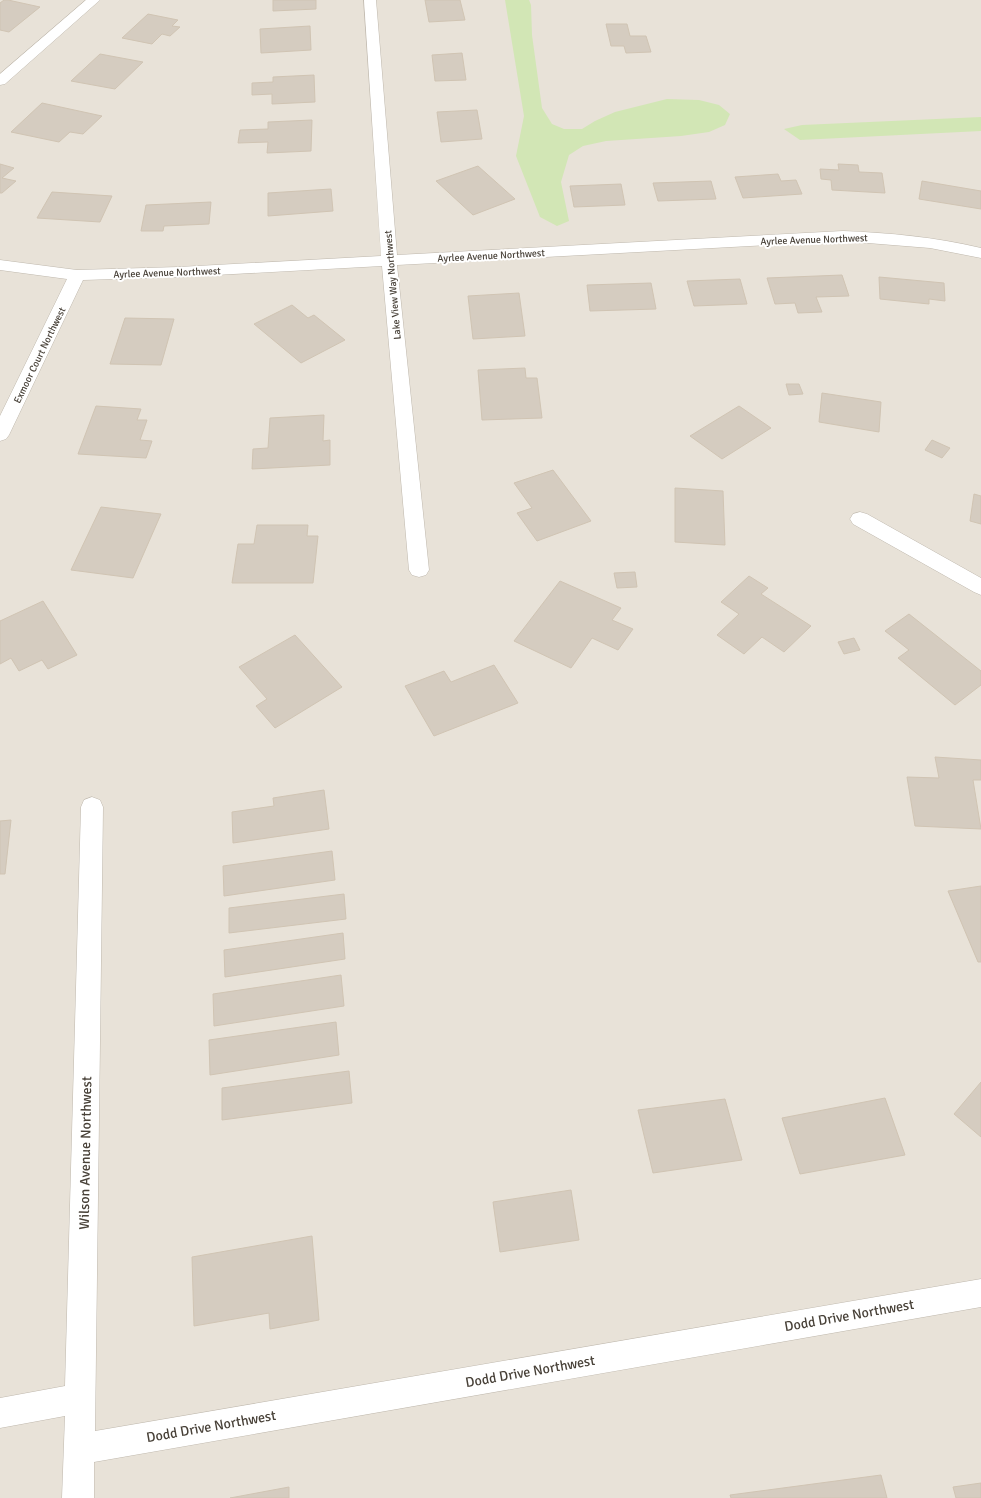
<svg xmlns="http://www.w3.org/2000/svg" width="981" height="1498" font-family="Signika,sans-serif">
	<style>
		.residential { fill: #e8e2d8 }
		.green { fill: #d2e6b5 }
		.building { fill: #d5ccc0; stroke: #d0c4b3 }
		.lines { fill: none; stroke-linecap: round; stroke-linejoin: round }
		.minor-casing { stroke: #bfb8ad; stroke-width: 1 }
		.minor { fill: #fff; fill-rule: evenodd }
		.labels { text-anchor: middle; stroke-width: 4; stroke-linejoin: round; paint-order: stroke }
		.far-street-label { font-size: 10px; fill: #484138; stroke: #fff }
		.near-street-label { font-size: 14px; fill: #484138; stroke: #fff }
	</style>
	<rect width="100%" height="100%" fill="#f4f1ea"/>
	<!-- residential -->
	<rect class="residential" x="0" y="0" width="981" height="1498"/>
	<!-- green -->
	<g class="green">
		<path d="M 505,0 L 529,0 L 531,5 L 532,35 L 542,108 L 552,124 L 564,129 L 582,129 L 595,121 L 615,112 L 667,99 L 699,100 L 719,105 L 730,114 L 725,125 L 709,132 L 681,136 L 606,141 L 583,146 L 569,155 L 561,182 L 569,221 L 557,226 L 540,217 L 516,156 L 524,116 Z"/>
		<path d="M 981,117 L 981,131 L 800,140 L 784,129 L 802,125 Z"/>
	</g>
	<!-- building -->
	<g class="building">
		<path d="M 4,0 L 8,0 L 40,7 L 9,32 L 0,30 L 0,3 Z"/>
		<path d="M 273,0 L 316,0 L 316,9 L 273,11 Z"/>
		<path d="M 425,0 L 460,0 L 465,20 L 429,22 Z"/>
		<path d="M 148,14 L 178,20 L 172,26 L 180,27 L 170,36 L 162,34 L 152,44 L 122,38 Z"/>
		<path d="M 606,24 L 627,24 L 630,36 L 646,36 L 651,52 L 626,53 L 624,46 L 611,46 Z"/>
		<path d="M 310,26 L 311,50 L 261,53 L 260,29 Z"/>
		<path d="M 462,53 L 466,80 L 435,81 L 432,55 Z"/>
		<path d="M 100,54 L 143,62 L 115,89 L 71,81 Z"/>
		<path d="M 314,75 L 315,102 L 272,104 L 272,94 L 252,95 L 252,83 L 273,82 L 273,77 Z"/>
		<path d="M 42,103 L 102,116 L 83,134 L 70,132 L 59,142 L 11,132 Z"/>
		<path d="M 477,110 L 482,139 L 441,142 L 437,112 Z"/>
		<path d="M 312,120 L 311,151 L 267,153 L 268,142 L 238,143 L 240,130 L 268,129 L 268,122 Z"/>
		<path d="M 0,164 L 14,168 L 2,178 L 16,181 L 2,193 L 0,193 Z"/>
		<path d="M 838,164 L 858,165 L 859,172 L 882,173 L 885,193 L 832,190 L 831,180 L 821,179 L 820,169 L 839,170 Z"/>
		<path d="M 478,166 L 515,199 L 473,215 L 436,181 Z"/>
		<path d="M 778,174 L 781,181 L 796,180 L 802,194 L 743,198 L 735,177 Z"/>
		<path d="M 711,181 L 716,199 L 658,201 L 653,183 Z"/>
		<path d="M 922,181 L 981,191 L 981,209 L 919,199 Z"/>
		<path d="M 621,184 L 625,205 L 574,207 L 570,186 Z"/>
		<path d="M 331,189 L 333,211 L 268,216 L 268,193 Z"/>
		<path d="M 52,192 L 112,196 L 100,222 L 37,218 Z"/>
		<path d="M 211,202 L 209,224 L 164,226 L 163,231 L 141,231 L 146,205 Z"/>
		<path d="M 842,275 L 849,296 L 816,297 L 822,312 L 798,313 L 795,303 L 775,304 L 767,278 Z"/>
		<path d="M 879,277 L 944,283 L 945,301 L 929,299 L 929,304 L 880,299 Z"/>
		<path d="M 740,279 L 747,304 L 694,306 L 687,281 Z"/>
		<path d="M 651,283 L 656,309 L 590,311 L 587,285 Z"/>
		<path d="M 519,293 L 525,336 L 473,339 L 468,296 Z"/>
		<path d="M 292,305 L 308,318 L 314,315 L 345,340 L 301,363 L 254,324 Z"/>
		<path d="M 125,318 L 174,319 L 161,365 L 110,364 Z"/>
		<path d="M 525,368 L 526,378 L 537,378 L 542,418 L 482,420 L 478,370 Z"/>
		<path d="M 786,384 L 799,384 L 803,394 L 789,395 Z"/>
		<path d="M 822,393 L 881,402 L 879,432 L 819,422 Z"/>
		<path d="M 96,406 L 141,409 L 137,420 L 147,420 L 140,440 L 152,441 L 146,458 L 78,454 Z"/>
		<path d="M 739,406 L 771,428 L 722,459 L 690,436 Z"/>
		<path d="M 324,415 L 323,441 L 330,440 L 330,465 L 252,469 L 253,449 L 268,448 L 270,418 Z"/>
		<path d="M 932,440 L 950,448 L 942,458 L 925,450 Z"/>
		<path d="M 553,470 L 591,521 L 537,541 L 517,513 L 532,508 L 514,483 Z"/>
		<path d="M 675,488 L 723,491 L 725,545 L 675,542 Z"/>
		<path d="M 974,494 L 981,496 L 981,524 L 970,521 Z"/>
		<path d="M 101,507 L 161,514 L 133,578 L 71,570 Z"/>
		<path d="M 257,525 L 308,525 L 307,536 L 318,536 L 313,583 L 232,583 L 238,544 L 254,544 Z"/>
		<path d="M 635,572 L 637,587 L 617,588 L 614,573 Z"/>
		<path d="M 749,576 L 768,588 L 761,594 L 811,626 L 784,652 L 762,637 L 744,654 L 717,635 L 739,614 L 721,602 Z"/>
		<path d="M 560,581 L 621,608 L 612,620 L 633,629 L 618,650 L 592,638 L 571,668 L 514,641 Z"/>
		<path d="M 43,601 L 77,655 L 48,669 L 42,660 L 19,671 L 11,658 L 0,664 L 0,621 Z"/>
		<path d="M 909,614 L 981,671 L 981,685 L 955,705 L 898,658 L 909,650 L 885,631 Z"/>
		<path d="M 295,635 L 342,687 L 275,728 L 256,706 L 267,699 L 239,667 Z"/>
		<path d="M 854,638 L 860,650 L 844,654 L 838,642 Z"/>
		<path d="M 494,665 L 518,703 L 434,736 L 405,686 L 444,671 L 451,682 Z"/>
		<path d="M 935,757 L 981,760 L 981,780 L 973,780 L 981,829 L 915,826 L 907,777 L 939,778 Z"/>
		<path d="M 324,790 L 329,829 L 233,843 L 232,812 L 274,806 L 273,798 Z"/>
		<path d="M 11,820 L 5,874 L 0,874 L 0,821 Z"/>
		<path d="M 332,851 L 335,880 L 224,896 L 223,866 Z"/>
		<path d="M 981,886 L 981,962 L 978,962 L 948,891 Z"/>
		<path d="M 344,894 L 346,919 L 229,933 L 229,908 Z"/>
		<path d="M 343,933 L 345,959 L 225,977 L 224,950 Z"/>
		<path d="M 341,975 L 344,1006 L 214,1026 L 213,994 Z"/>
		<path d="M 336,1022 L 339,1055 L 210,1075 L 209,1040 Z"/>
		<path d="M 349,1071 L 352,1103 L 222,1120 L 222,1088 Z"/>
		<path d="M 981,1082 L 981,1137 L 954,1114 Z"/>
		<path d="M 885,1098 L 905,1155 L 800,1174 L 782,1118 Z"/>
		<path d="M 725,1099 L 742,1160 L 653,1173 L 638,1110 Z"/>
		<path d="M 571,1190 L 579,1240 L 500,1252 L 493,1202 Z"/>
		<path d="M 312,1236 L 319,1320 L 270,1329 L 269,1313 L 194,1326 L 192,1257 Z"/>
		<path d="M 881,1475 L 887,1498 L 731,1498 L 730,1495 Z"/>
		<path d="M 981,1483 L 981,1498 L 956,1498 L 953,1487 Z"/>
		<path d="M 289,1487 L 289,1498 L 230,1498 Z"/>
	</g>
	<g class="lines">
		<defs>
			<g id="minor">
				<path d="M 86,0 L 100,0 L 5,84 L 0,85 L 0,74 Z"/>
				<path d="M 364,0 L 376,0 L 397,255 L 843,231 C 890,233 935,237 981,248 L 981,258 L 930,248 L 843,241 L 397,265 L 429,570 L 426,575 L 419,577 L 412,575 L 409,570 L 382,266 L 179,277 L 83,280 L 9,435 L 6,439 L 0,441 L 0,416 L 67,279 L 0,270 L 0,260 L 77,270 L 179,267 L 381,256 Z"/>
				<path d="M 860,512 L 867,514 L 981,578 L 981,595 L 974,592 L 853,524 L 850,519 L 853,514 Z"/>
				<path d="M 92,797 L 100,800 L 103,807 L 95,1431 L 981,1279 L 981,1307 L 94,1462 L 94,1498 L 62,1498 L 65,1416 L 0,1428 L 0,1398 L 65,1386 L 81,807 L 84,800 Z"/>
			</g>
		</defs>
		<!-- minor casing -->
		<use href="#minor" class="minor-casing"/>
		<!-- minor -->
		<use href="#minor" class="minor"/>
	</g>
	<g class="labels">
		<!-- far-street labels -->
		<g class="far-street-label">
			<text transform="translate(814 239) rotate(-2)" y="4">Ayrlee Avenue Northwest</text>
			<text transform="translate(491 255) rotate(-3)" y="4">Ayrlee Avenue Northwest</text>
			<text transform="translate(167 272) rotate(-2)" y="4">Ayrlee Avenue Northwest</text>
			<text transform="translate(392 285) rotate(-95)" y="4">Lake View Way Northwest</text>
			<text transform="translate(39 355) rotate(-64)" y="4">Exmoor Court Northwest</text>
		</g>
		<!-- near-street labels -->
		<g class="near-street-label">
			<text transform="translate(85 1153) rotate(-89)" y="5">Wilson Avenue Northwest</text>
			<text transform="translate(849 1315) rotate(-10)" y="5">Dodd Drive Northwest</text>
			<text transform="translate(530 1371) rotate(-10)" y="5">Dodd Drive Northwest</text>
			<text transform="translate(211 1426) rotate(-10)" y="5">Dodd Drive Northwest</text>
		</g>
	</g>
</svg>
